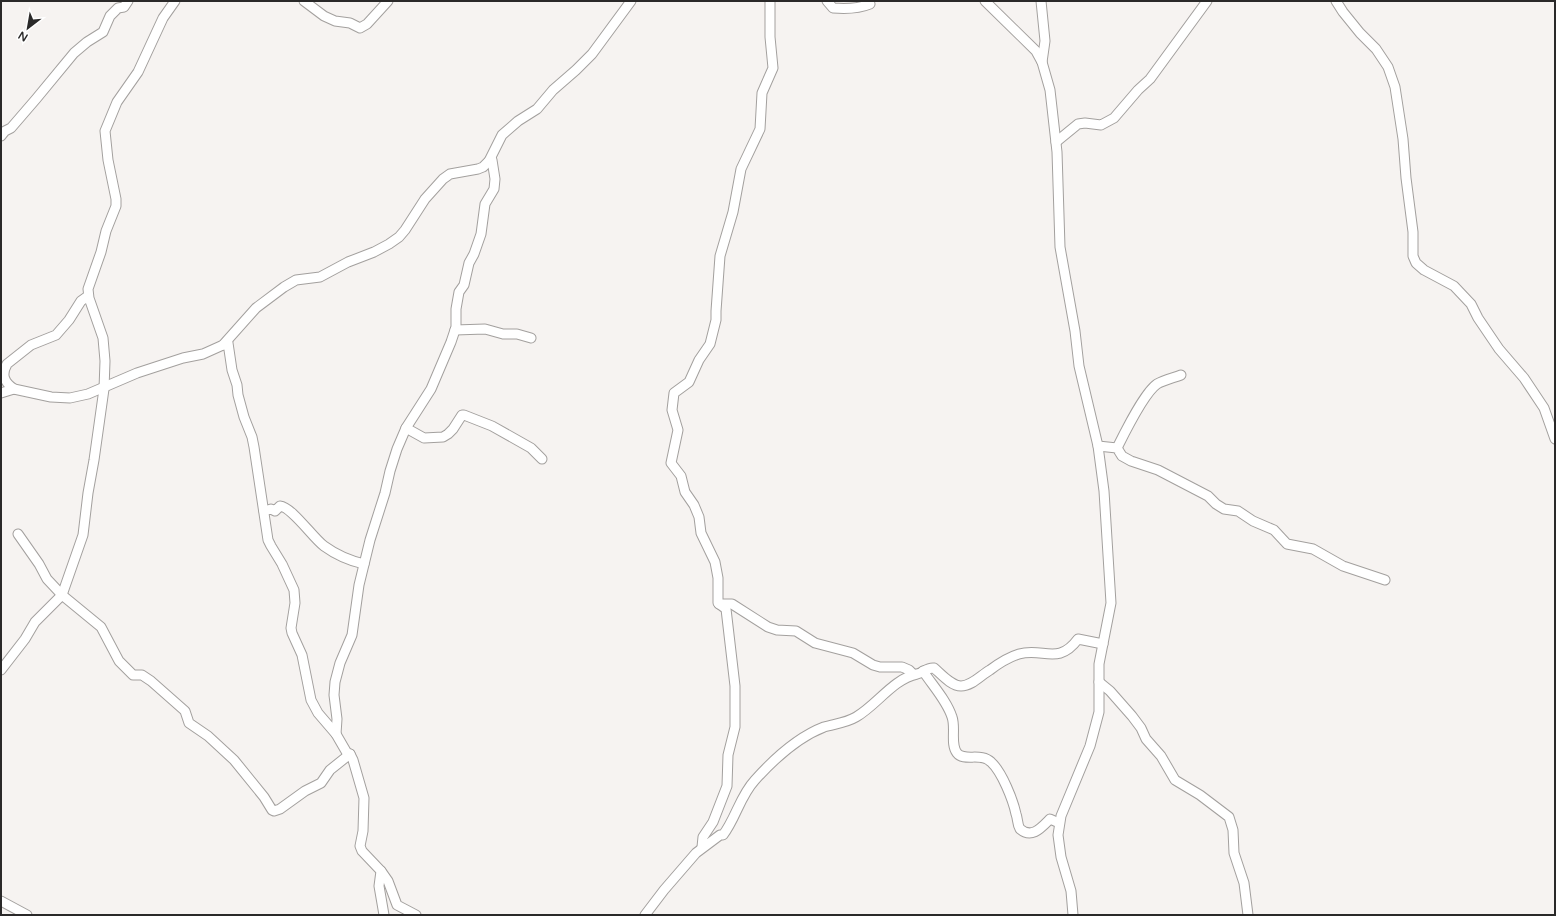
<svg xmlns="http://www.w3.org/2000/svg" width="1556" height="916" font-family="'Varela Round',sans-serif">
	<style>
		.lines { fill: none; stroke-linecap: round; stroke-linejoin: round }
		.minor-casing { stroke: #a3a09e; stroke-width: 11 }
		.minor { stroke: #fff; stroke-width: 9 }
	</style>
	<rect width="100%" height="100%" fill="#f6f3f1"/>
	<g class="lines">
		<defs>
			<g id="minor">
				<path d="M 304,1 L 324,16 L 335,21 L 350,23 L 360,28 L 367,24 L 388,1"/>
				<path d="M 827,1 L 833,8 C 845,9 858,9 870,4"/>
				<path d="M 985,1 L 1036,51 L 1042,62 L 1050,90 L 1057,152 L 1060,247 L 1075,331 L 1079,366 L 1098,446 L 1104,491 L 1111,603 L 1099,664 L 1099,712 L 1090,746 L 1061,816 L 1058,835 L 1061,857 L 1071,891 L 1073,915"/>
				<path d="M 1041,1 L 1045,41 L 1042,62"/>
				<path d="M 1336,1 L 1343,12 L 1360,33 L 1376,49 L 1388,67 L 1395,87 L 1403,139 L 1406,178 L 1413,232 L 1413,256 L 1416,263 L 1424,270 L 1454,286 L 1471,304 L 1478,318 L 1499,349 L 1524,378 L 1544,408 L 1555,439"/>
				<path d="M 1,136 L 5,131 L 11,128 L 36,99 L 74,53 L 87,42 L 103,32 L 110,16 L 118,8 L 124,7 L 128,1"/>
				<path d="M 1056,142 L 1078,124 L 1085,123 L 1101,125 L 1114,118 L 1138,90 L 1150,79 L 1207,1"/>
				<path d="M 455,330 L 485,329 L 503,334 L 517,334 L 531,338"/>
				<path d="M 223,345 L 228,343 L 232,370 L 237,385 L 238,395 L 244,417 L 252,437 L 254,447 L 268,540 L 271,546 L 282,564 L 294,590 L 295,603 L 291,628 L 292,633 L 302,655 L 311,700 L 318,713 L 336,734 L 347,753 L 350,754 L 353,760 L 364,798 L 363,831 L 360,846 L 362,851 L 381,871 L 379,886 L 384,915"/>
				<path d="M 14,389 C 4,382 1,375 7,364 L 31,345 L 56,335 L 69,320 L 81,301 L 88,296"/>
				<path d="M 1,393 L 14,389 L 51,397 L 70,398 L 88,394 L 137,373 L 183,358 L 203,354 L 223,345 L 256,308 L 284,287 L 296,280 L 320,277 L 348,262 L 374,252 L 389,244 L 399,237 L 405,230 L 425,199 L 443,179 L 450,174 L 478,169 L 483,167 L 489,161 L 502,135 L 518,121 L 537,109 L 553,90 L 576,70 L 592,54 L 631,1"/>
				<path d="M 406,428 L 424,438 L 443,437 L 448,434 L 453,429 L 462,415 L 464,415 L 492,426 L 531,448 L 542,459"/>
				<path d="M 1098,446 L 1117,448 L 1122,456 L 1131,461 L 1158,470 L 1208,496 L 1216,504 L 1224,509 L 1238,511 L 1253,521 L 1274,530 L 1287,544 L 1313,549 L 1343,566 L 1385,580"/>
				<path d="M 1117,448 C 1125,432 1144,393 1157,384 C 1164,380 1173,378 1181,375"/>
				<path d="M 264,511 L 271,509 L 275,511 L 280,506 C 292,507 313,538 324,546 C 335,554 351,561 364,564"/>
				<path d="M 18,534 L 39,564 L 47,579 L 62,595 L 101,627 L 119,661 L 133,675 L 142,675 L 151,681 L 185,711 L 189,723 L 208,736 L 234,760 L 264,797 L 272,810 L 274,811 L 280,809 L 305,791 L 321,783 L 330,770 L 350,754"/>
				<path d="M 719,604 L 732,604 L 768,627 L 777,630 L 796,631 L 815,643 L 853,653 L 873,665 L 880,667 L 902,667 L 909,670 L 913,674"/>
				<path d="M 1,670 L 25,639 L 35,622 L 62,595 L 83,535 L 88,493 L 94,460 L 104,389 L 105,361 L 103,338 L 89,298 L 88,289 L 101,252 L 106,231 L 116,206 L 116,199 L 108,160 L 105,131 L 117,102 L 138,72 L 163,18 L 175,1"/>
				<path d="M 923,671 C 933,686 947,701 952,717 C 956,728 950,744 957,753 C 964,762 981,752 991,762 C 1002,772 1013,800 1016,814 C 1018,819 1017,824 1020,829 C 1032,839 1041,828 1050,819 L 1059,823"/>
				<path d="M 1099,682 L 1110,691 L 1132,716 L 1141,728 L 1146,739 L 1161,756 L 1175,780 L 1200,795 L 1229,817 L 1233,830 L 1234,853 L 1244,883 L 1248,915"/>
				<path d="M 336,734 L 337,719 L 334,695 L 335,682 L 340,663 L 352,635 L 359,585 L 370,540 L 385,493 L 390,471 L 397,449 L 406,428 L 431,389 L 451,342 L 456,327 L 456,309 L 459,292 L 464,285 L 469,263 L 474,254 L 481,234 L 485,204 L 494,189 L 495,179 L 492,160 L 489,161"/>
				<path d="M 702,847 L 703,837 L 713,822 L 727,786 L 728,755 L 735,727 L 735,686 L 726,609 L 718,603 L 718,578 L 715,562 L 701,533 L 699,517 L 694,505 L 685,492 L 681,476 L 671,463 L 678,430 L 672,410 L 674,393 L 689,382 L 699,360 L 710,344 L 716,320 L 716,311 L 720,256 L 733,212 L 741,169 L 760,129 L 762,93 L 773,68 L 770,37 L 770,1"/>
				<path d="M 381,871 L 388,881 L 397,905 L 416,915"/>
				<path d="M 1,901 L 27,915"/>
				<path d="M 645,915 L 664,890 L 696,853 L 720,835 L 723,835 C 736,818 740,796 755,780 C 773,760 798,737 824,727 C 834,724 846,723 856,717 C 877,705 893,679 917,674 C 923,673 927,667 934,668 C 941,674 951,686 961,686 C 972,686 981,675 990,670 C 998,664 1009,657 1019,654 C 1043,647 1058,666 1078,639 L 1103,644"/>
			</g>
		</defs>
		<!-- minor casing -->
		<use href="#minor" class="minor-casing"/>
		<!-- minor -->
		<use href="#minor" class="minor"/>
	</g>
	<!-- border -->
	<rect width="1556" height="916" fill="none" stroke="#2a2929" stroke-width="4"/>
	<!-- north arrow -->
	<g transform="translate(28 28) rotate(211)" stroke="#ffffff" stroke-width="3" paint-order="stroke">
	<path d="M0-3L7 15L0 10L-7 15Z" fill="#2a2929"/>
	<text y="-6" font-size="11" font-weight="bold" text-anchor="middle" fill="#2a2929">N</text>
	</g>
</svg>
